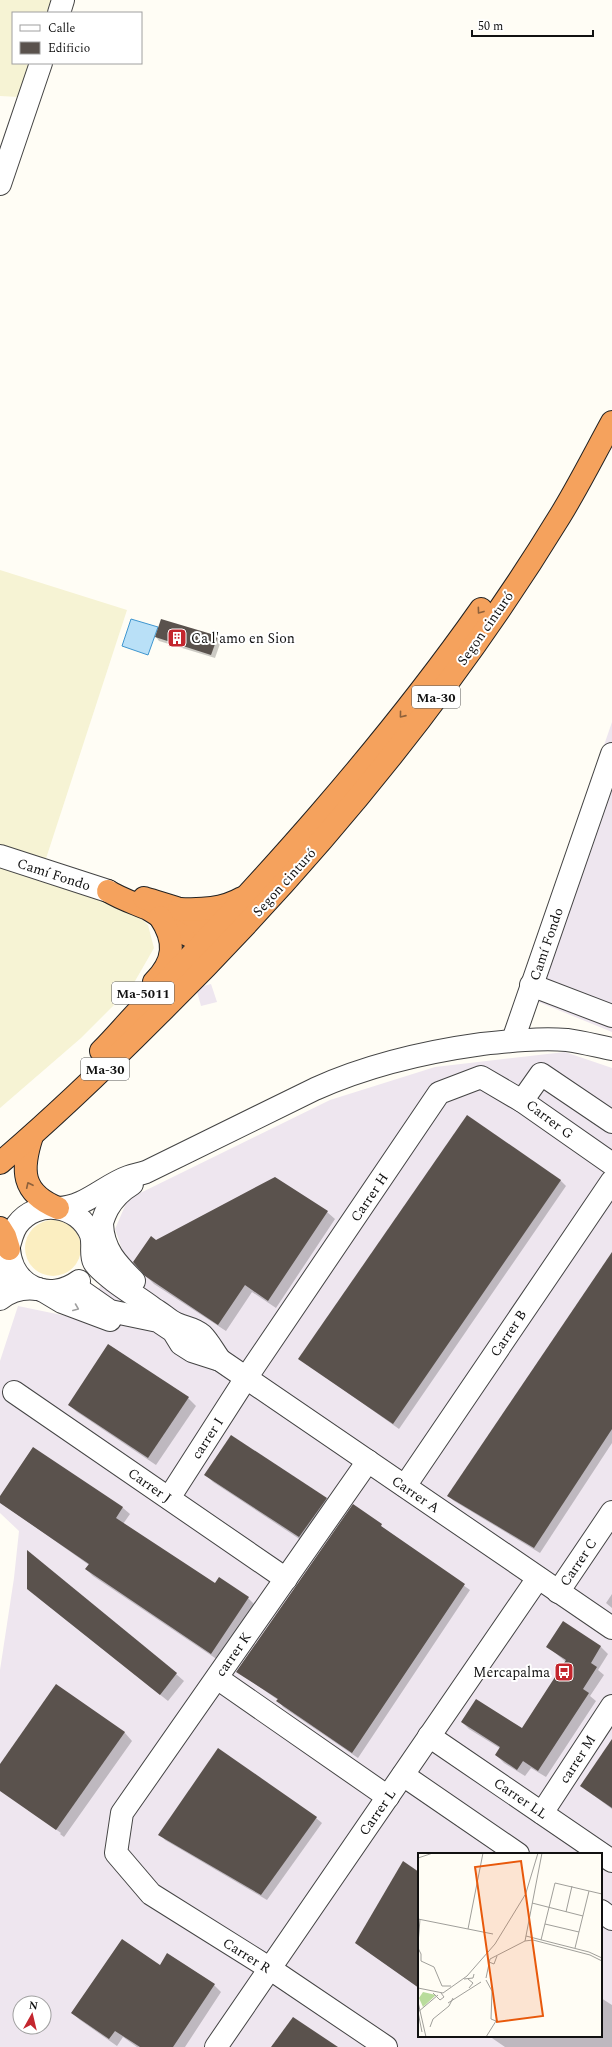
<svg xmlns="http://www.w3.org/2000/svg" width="612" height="2047" font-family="Spectral,serif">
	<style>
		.industrial { fill: #eee6ef; fill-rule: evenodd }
		.farmland { fill: #f6f3d4 }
		.sand { fill: #fbeec1 }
		.water { fill: #b9e0f7; stroke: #3f96cf }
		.shadow { fill: #0003 }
		.building { fill: #5a524d }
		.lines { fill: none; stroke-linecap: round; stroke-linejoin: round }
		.minor-casing { stroke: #444; stroke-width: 24 }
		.highway-casing { stroke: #222; stroke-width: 24 }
		.minor { stroke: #fff; stroke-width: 22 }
		.highway { stroke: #f5a25d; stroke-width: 22 }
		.oneway { stroke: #8e613b }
		.oneway2 { stroke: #a0a0a0 }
		.labels { text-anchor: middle; stroke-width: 4; stroke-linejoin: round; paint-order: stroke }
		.shield { fill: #fff; stroke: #585858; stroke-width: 1 }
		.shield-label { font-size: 13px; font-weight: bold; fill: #111 }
		.street-label { font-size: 14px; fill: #111; stroke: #fff }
		.poi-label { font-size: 14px; fill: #111; stroke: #fff; text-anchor: start }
		.inset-road { fill: none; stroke: #a09f9a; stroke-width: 1 }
		.view { fill: #e8590c; fill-opacity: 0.15; stroke: #e8590c; stroke-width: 2 }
		.inset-edge { fill: none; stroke: #111; stroke-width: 2 }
	</style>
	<rect width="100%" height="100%" fill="#fffdf5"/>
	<!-- industrial -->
	<g class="industrial">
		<path d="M 612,722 L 612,1032 L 519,994 Z"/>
		<path d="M 211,984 L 217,1002 L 201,1006 L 196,988 Z"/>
		<path d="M 565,1052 L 612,1068 L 612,2047 L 0,2047 L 0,1670 L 14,1578 L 19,1531 L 0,1513 L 0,1361 L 18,1306 L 76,1318 L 124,1255 L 115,1229 L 128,1199 L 330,1100 L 435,1067 ZM 419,1854 L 601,1854 L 601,2036 L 419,2036 ZM 20,2003 L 44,2003 L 44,2027 L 20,2027 Z"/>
	</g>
	<!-- farmland -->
	<g class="farmland">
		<path d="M 0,0 L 52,0 L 48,13 L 13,13 L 13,63 L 30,63 L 19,97 L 0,96 Z"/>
		<path d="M 0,570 L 127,610 L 39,880 L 133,911 L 148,925 L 154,948 L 131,988 L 81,1038 L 0,1108 Z"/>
	</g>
	<!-- sand -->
	<circle class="sand" cx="53" cy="1248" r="28"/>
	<!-- water -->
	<path class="water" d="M 131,619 L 158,627 L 148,655 L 122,646 Z"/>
	<!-- shadow -->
	<g class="shadow">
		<path d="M 156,637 L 217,637 L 221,641 L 215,658 L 159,641 Z"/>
		<path d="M 275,1178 L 327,1212 L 335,1219 L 276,1308 L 252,1292 L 226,1331 L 154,1284 L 146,1276 L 156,1241 Z"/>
		<path d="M 560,1180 L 566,1186 L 399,1429 L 300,1359 Z"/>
		<path d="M 612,1254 L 612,1443 L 540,1553 L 454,1501 L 448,1496 Z"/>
		<path d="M 108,1345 L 188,1398 L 196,1406 L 156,1465 L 77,1412 L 69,1405 Z"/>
		<path d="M 33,1448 L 123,1508 L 130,1514 L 123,1524 L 215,1584 L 248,1598 L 255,1605 L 218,1660 L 93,1576 L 86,1569 L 89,1565 L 0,1502 L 0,1498 Z"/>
		<path d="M 205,1474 L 326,1499 L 333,1506 L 307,1544 L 213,1482 Z"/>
		<path d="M 353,1506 L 470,1590 L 358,1758 L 283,1707 L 278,1700 L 237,1671 Z"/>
		<path d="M 612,1594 L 612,1608 L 606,1603 Z"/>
		<path d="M 36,1596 L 176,1674 L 184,1681 L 168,1701 Z"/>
		<path d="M 563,1623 L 601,1647 L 608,1654 L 598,1670 L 604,1675 L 590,1696 L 596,1701 L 546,1777 L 531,1768 L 525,1776 L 504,1763 L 496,1755 L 501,1749 L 469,1729 L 462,1722 L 522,1730 L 566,1662 L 548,1647 Z"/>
		<path d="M 56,1685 L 125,1733 L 132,1741 L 64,1837 L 60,1834 L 61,1833 L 0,1790 L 0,1766 Z"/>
		<path d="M 612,1741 L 612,1809 L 581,1786 Z"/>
		<path d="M 316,1818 L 322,1823 L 267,1900 L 165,1840 L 160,1834 Z"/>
		<path d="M 419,1873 L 419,1988 L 356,1943 Z"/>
		<path d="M 160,1967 L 214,1985 L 221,1992 L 185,2047 L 137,2047 L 123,2037 L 117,2046 L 80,2020 L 72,2013 Z"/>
		<path d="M 601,1998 L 612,2005 L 612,2047 L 505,2047 L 489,2036 L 601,2036 Z"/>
	</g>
	<!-- building -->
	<g class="building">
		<path d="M 161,619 L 218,636 L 211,655 L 155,637 Z"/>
		<path d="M 467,1115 L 561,1180 L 393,1424 L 298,1359 Z"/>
		<path d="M 275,1177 L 328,1211 L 268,1301 L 245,1285 L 218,1325 L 145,1276 L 133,1262 L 151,1236 L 156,1240 Z"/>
		<path d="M 612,1252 L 612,1429 L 534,1548 L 447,1496 Z"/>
		<path d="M 108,1344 L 189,1397 L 148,1458 L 68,1405 Z"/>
		<path d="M 231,1435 L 327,1498 L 299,1537 L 204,1475 Z"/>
		<path d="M 33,1447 L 123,1507 L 116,1518 L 215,1583 L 219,1577 L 249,1597 L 211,1654 L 85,1569 L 89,1564 L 0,1503 L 0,1496 Z"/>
		<path d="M 353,1504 L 382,1524 L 381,1526 L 465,1584 L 352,1753 L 276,1701 L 278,1699 L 236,1672 Z"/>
		<path d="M 27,1550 L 177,1673 L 160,1695 L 27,1589 Z"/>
		<path d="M 563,1621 L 601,1646 L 591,1663 L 597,1667 L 583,1689 L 589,1693 L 538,1771 L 523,1761 L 517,1770 L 495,1755 L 500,1747 L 461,1722 L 476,1699 L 522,1728 L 566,1660 L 546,1647 Z"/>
		<path d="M 56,1684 L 125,1732 L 56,1830 L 0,1791 L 0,1764 Z"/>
		<path d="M 612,1739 L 612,1808 L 580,1786 Z"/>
		<path d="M 218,1748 L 317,1817 L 261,1895 L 158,1835 Z"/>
		<path d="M 403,1861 L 419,1872 L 419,1988 L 355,1943 Z"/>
		<path d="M 122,1939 L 160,1965 L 167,1953 L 215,1984 L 173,2047 L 140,2047 L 115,2031 L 109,2039 L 71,2013 Z"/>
		<path d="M 293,2017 L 338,2047 L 271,2047 Z"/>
	</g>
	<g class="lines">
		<defs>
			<g id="minor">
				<path d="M 59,13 L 63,0"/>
				<path d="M 0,184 L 41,63"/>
				<path d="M 0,856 L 108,891"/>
				<path d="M 531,985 L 612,1016"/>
				<path d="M 513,1040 L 612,754"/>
				<path d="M 612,1122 L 541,1074 L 522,1101 L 612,1164"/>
				<path d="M 58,1208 C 84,1208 105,1185 128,1177 C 134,1175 140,1174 146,1172 L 315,1089 C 368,1065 424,1052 482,1044 C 510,1041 539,1038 567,1040 C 582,1042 597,1046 612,1049"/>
				<path d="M 102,1224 C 103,1250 117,1264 134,1281"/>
				<path d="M 9,1249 C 12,1287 49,1303 79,1281"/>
				<path d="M 94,1251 C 102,1222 104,1201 132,1184"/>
				<path d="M 0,1277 C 9,1260 7,1240 17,1225 C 37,1198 79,1204 91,1235 C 94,1244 90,1254 94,1262 C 98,1269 108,1276 114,1281 C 127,1291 141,1299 154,1309 C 162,1313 169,1321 177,1324 C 186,1328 194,1328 202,1335 C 209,1342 214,1352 220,1360"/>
				<path d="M 67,1289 L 80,1290 L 110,1311 L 158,1321 L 173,1331 L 181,1344 L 192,1351 L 220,1360 L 612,1628"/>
				<path d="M 42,1290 L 62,1302 L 110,1320"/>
				<path d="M 0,1299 C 12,1289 24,1287 38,1289"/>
				<path d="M 14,1392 L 286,1579"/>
				<path d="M 368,1461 L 122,1813 L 116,1853 L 151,1894 L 269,1968 L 386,2047"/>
				<path d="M 405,1486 L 612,1181"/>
				<path d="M 169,1498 L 246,1378 L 439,1093 L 481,1077 L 522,1101"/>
				<path d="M 558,1592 L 612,1512"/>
				<path d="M 217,1678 L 388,1797"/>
				<path d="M 429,1736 L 612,1861"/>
				<path d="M 403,1775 L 518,1854"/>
				<path d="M 542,1813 L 612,1706"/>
				<path d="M 601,1911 L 612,1919"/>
				<path d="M 216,2047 L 538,1578"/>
			</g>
			<g id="highway">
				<path d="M 108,891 C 121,899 134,903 148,909 C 169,920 192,948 218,938"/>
				<path d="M 144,898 C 172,907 215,913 205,952"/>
				<path d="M 179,909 C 202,910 223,909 242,898"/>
				<path d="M 154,982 C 175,961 176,941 160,917"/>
				<path d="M 101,1051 C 116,1036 129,1020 144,1005 C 264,880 381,751 481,609"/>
				<path d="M 32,1136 C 21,1170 21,1193 58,1208"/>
				<path d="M 0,1163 C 54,1117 106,1067 156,1017 C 309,866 448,699 560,516 C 579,485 595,453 612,422"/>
				<path d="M 0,1228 L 5,1236 L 9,1249"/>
			</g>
		</defs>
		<!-- minor casing -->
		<use href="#minor" class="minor-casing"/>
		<!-- highway casing -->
		<use href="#highway" class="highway-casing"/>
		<!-- minor -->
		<use href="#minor" class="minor"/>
		<!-- highway -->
		<use href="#highway" class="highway"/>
	</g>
	<!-- one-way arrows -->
	<defs><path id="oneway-chevron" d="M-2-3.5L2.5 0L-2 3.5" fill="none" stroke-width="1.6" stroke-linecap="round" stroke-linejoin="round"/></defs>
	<g class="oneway">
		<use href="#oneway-chevron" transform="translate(480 611) rotate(126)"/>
		<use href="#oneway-chevron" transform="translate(402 715) rotate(129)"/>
		<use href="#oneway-chevron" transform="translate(29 1185) rotate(-115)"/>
	</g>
	<use class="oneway2" href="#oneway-chevron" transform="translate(76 1308) rotate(22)"/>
	<!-- icons -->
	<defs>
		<symbol id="building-square" viewBox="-11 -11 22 22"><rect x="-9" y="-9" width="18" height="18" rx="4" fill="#c4262e" stroke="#fff"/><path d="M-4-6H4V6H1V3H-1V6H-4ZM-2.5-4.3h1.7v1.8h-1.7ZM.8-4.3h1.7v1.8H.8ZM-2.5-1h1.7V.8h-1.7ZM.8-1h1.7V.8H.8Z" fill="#fff"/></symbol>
		<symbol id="bus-square" viewBox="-11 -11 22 22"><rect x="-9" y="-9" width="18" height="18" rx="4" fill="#c4262e" stroke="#fff"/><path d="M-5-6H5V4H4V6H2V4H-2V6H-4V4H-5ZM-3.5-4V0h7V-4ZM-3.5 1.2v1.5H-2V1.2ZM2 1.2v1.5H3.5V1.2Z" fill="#fff"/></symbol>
	</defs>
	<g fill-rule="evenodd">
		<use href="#building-square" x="166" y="627" width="22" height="22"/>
		<use href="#bus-square" x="553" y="1661" width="22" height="22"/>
	</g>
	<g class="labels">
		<!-- shield labels -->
		<g class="shield">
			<rect x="412" y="686" width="48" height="22" rx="3"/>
			<rect x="112" y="982" width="62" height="22" rx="3"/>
			<rect x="81" y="1058" width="48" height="22" rx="3"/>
		</g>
		<g class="shield-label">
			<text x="436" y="702">Ma-30</text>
			<text x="143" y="998">Ma-5011</text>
			<text x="105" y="1074">Ma-30</text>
		</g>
		<!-- street labels -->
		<g class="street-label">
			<text transform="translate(485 628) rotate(-55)" y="5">Segon cinturó</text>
			<text transform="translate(54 874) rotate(18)" y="5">Camí Fondo</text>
			<text transform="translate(284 882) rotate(-48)" y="5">Segon cinturó</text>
			<text transform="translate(546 944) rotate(-71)" y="5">Camí Fondo</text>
			<text transform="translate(550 1119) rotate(37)" y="5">Carrer G</text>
			<text transform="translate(369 1197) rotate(-56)" y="5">Carrer H</text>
			<text transform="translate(508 1333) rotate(-56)" y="5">Carrer B</text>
			<text transform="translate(207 1438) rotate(-57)" y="5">carrer I</text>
			<text transform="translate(150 1485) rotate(35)" y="5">Carrer J</text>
			<text transform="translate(416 1494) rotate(34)" y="5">Carrer A</text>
			<text transform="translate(578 1562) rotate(-56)" y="5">Carrer C</text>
			<text transform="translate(233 1654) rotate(-55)" y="5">carrer K</text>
			<text transform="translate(577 1759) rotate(-57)" y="5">carrer M</text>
			<text transform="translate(521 1798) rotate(34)" y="5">Carrer LL</text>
			<text transform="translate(377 1812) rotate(-55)" y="5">Carrer L</text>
			<text transform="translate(247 1955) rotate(32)" y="5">Carrer R</text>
		</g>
		<!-- poi labels -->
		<g class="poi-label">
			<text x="191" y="643">Ca l'amo en Sion</text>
			<text x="550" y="1677" text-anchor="end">Mercapalma</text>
		</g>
	</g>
	<!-- overview -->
	<g transform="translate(418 1853)">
		<rect width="184" height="184" fill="#fffdf5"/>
		<path d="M 5,139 L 18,142 L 5,154 L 1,145 Z" fill="#b9dc9c"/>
		<path class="inset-road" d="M 0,5 L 15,0M 107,43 L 120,0M 114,50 L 165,63M 148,59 L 154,33M 0,66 L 75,81M 127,71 L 161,79M 50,76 L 65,0M 108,83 L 171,99 L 184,105M 123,87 L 137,30 L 184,41M 107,88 L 124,0M 0,91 L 2,66M 0,95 L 3,101 L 3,108 L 16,114 L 24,133 L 33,133M 157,95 L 171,38M 71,109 L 76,111 L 79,103M 68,125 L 72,106 L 107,88 L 115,87 L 172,102 L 184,108M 46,126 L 55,125 L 56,121M 50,126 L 55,130 L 51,135M 68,127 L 74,138 L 73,166 L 78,168 L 68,184M 0,135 L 25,140 L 49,123 L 77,91 L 107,42M 15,140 L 22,147 L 26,144 L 23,140M 0,149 L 8,184M 30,150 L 63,129M 0,159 L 20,142M 0,159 L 4,179M 12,174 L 15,166 L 31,153 L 35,145"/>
		<path class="view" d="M 103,8 L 125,163 L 79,169 L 57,14 Z"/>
		<rect width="184" height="184" class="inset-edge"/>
	</g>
	<!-- legend -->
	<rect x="12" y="12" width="130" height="52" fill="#ffffff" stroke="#a0a0a0"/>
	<rect x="20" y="25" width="20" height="6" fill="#ffffff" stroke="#a0a0a0"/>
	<text x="48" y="32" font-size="12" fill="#111111">Calle</text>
	<rect x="20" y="42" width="20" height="12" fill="#5a524d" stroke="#a0a0a0"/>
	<text x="48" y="52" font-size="12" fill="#111111">Edificio</text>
	<!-- north arrow -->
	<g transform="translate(32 2015) rotate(8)"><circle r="19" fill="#ffffff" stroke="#a0a0a0"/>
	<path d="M0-3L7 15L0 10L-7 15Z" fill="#c4262e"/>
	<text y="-6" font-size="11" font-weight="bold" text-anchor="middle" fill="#111111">N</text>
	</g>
	<!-- scale -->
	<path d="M472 30v6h121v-6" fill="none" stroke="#111111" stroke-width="2"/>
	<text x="478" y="30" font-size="12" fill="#111111" stroke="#ffffff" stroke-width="3" paint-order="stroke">50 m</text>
</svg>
